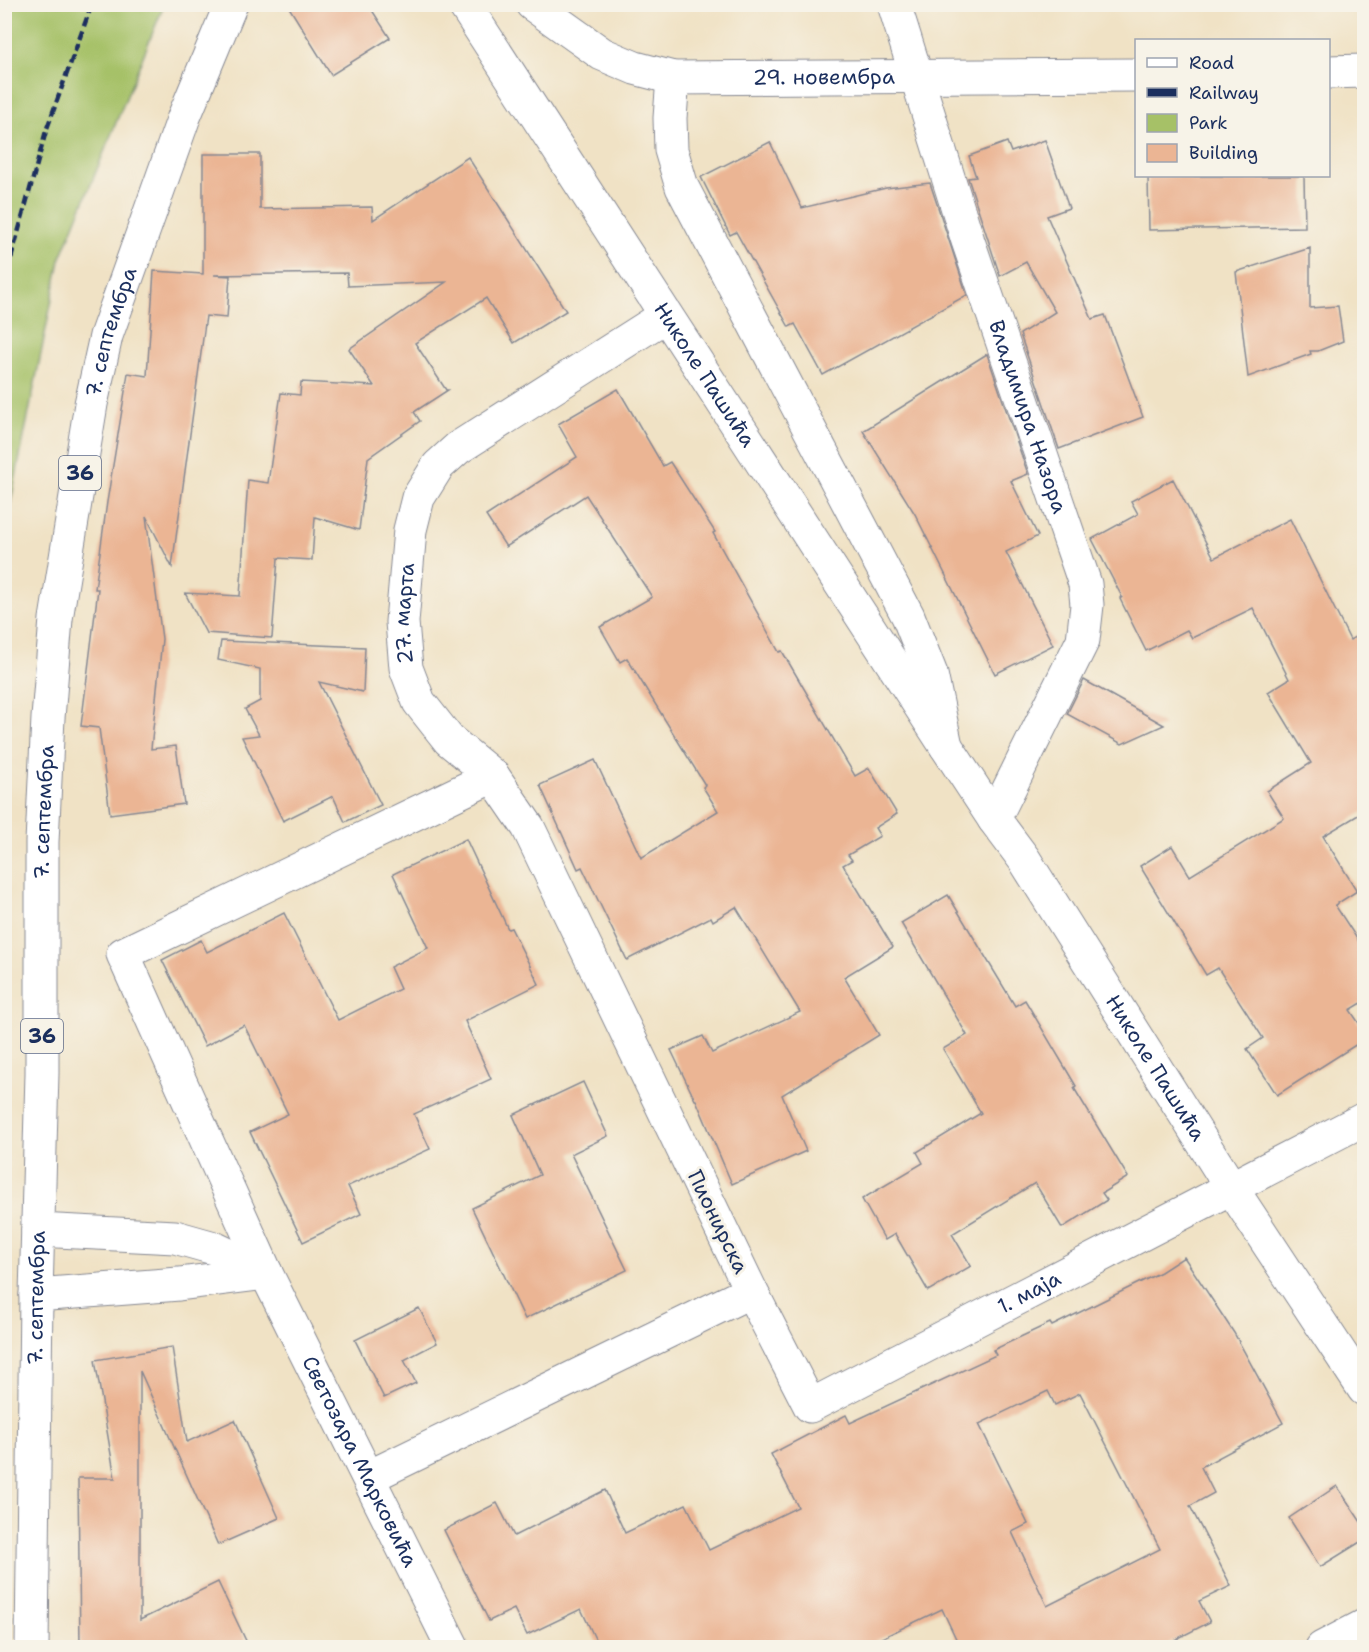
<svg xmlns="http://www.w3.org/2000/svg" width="1369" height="1652" font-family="'Shantell Sans',sans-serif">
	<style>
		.green { fill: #a6c167; stroke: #607862; stroke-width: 1.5 }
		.building { fill: #ebb594; fill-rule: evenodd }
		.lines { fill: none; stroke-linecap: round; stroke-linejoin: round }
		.minor-casing { stroke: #868892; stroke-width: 35 }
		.tertiary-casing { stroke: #868892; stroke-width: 35 }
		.primary-casing { stroke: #868892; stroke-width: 35 }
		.minor { stroke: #fff; stroke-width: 33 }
		.tertiary { stroke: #fff; stroke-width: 33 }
		.primary { stroke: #fff; stroke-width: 33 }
		.rail { stroke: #1b2f5e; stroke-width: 4.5; stroke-dasharray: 9 4.5; stroke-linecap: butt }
		.labels { text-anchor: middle; stroke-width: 6; stroke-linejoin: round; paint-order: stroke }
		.shield { fill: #f7f3e8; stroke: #5d6a87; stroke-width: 1.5 }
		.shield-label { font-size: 20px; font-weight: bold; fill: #1b2f5e }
		.street-label { font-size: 21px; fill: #1b2f5e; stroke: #f7f3e8 }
	</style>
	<rect width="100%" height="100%" fill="#f7f3e8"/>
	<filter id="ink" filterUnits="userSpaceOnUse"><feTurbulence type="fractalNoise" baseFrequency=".0167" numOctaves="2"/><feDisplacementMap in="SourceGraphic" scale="12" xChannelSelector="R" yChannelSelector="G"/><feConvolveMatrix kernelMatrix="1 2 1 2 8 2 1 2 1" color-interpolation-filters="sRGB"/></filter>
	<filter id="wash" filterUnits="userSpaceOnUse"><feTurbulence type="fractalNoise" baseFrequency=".008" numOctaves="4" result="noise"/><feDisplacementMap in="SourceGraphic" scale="24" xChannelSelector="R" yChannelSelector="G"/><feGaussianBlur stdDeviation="1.35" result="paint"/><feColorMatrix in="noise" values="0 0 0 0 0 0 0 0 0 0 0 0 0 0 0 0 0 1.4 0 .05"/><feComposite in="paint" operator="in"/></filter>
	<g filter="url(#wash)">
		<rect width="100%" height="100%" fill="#f0e2c5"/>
		<!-- green -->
		<path class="green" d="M 5,4 L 164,5 L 60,260 L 5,530 Z"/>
		<g id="blocks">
			<!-- building -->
			<g class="building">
				<path d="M 287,4 L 368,4 L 390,38 L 331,75 Z"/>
				<path d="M 1045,140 L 1069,208 L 1047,216 L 1092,319 L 1105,315 L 1143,417 L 1059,449 L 1020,334 L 1055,312 L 1026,262 L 1000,276 L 968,178 L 976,177 L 969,156 L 1007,142 L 1011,152 Z"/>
				<path d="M 770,142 L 802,208 L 886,188 L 930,183 L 967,295 L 823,375 L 795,324 L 789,327 L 736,232 L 730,235 L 701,177 Z"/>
				<path d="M 203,154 L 260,154 L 260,209 L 372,207 L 373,220 L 468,157 L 566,311 L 514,343 L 486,298 L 415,343 L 446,390 L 448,390 L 414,412 L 420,421 L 368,458 L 359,530 L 315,517 L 312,560 L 278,558 L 272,638 L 206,633 L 185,593 L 240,596 L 248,480 L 268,483 L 281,393 L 300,395 L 301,382 L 374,386 L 349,349 L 446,282 L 348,286 L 347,273 L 214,275 L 230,276 L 227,318 L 206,316 L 172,567 L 146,516 L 162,639 L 151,749 L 176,746 L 184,804 L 110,814 L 99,728 L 81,726 L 98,589 L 95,589 L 107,502 L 128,373 L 147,376 L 154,271 L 203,274 Z"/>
				<path d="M 1148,176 L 1304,176 L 1305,227 L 1149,230 Z"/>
				<path d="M 1310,248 L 1310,308 L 1338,306 L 1343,341 L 1318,351 L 1310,351 L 1311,354 L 1248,377 L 1236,272 Z"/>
				<path d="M 987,354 L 1028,474 L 1011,481 L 1038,536 L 1006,552 L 1053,645 L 995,674 L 915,514 L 863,431 Z"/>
				<path d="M 618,389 L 663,466 L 670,462 L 715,532 L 713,533 L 779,652 L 782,651 L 855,776 L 869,768 L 897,814 L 875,828 L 880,836 L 848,855 L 852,860 L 843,865 L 893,947 L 844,977 L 879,1035 L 782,1095 L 806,1151 L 732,1184 L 696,1100 L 695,1100 L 671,1050 L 703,1036 L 712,1053 L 800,1012 L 736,907 L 713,921 L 711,917 L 627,960 L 582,867 L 578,869 L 540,785 L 595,760 L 641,858 L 718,811 L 703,787 L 705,785 L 627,658 L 620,662 L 600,627 L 652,597 L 586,495 L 506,547 L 486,516 L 577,457 L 558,424 Z"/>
				<path d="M 1173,479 L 1214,558 L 1290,519 L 1350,640 L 1365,631 L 1365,811 L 1323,836 L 1357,891 L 1335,905 L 1365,951 L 1365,1001 L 1350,1010 L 1365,1032 L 1365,1039 L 1277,1095 L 1247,1049 L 1263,1038 L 1218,968 L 1206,975 L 1140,866 L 1172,846 L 1190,876 L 1284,818 L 1267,791 L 1311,763 L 1268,692 L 1289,679 L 1253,608 L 1192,638 L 1187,630 L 1146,651 L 1120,599 L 1122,597 L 1092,539 L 1138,514 L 1131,501 Z"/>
				<path d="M 221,641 L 365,647 L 363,692 L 319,682 L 381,805 L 345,822 L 333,796 L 283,821 L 242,737 L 259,735 L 245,709 L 260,701 L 260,669 L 218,660 Z"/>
				<path d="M 1084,680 L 1164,725 L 1122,744 L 1067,714 Z"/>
				<path d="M 466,839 L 508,929 L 511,928 L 539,984 L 465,1021 L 491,1079 L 414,1114 L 430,1149 L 348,1186 L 361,1214 L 303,1242 L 250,1132 L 288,1114 L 244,1025 L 205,1046 L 162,960 L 201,940 L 207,952 L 284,913 L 338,1020 L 400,989 L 390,967 L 428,948 L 393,874 Z"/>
				<path d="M 948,895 L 1015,1006 L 1025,1000 L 1076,1086 L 1074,1088 L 1128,1177 L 1102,1193 L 1107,1200 L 1062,1228 L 1035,1183 L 952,1234 L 971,1266 L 928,1291 L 895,1234 L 885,1240 L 862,1199 L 923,1163 L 917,1152 L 981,1113 L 943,1049 L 967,1035 L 901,923 Z"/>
				<path d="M 583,1082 L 608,1136 L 571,1154 L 627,1270 L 525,1319 L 472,1208 L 540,1175 L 513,1115 Z"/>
				<path d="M 1184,1257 L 1234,1333 L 1283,1423 L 1201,1467 L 1214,1493 L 1190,1506 L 1231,1586 L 1199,1601 L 1210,1622 L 1161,1647 L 960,1647 L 942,1609 L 863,1647 L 599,1647 L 581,1609 L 527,1635 L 514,1609 L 489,1621 L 444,1530 L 497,1503 L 514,1536 L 605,1490 L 625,1533 L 686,1504 L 709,1550 L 798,1507 L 771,1454 L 846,1415 L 850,1423 L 996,1355 L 993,1350 L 1050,1323 L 1052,1326 L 1161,1272 ZM 1048,1391 L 1055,1405 L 1080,1393 L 1160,1549 L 1047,1606 L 1012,1532 L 1028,1524 L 979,1424 Z"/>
				<path d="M 419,1308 L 437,1343 L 404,1360 L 416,1383 L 384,1398 L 355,1340 Z"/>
				<path d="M 172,1347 L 187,1442 L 235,1420 L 279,1518 L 218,1545 L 140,1371 L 140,1620 L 218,1582 L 249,1647 L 80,1647 L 78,1478 L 115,1478 L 95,1360 Z"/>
				<path d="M 1337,1486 L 1365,1528 L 1365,1539 L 1320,1567 L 1289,1518 Z"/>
			</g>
		</g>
	</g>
	<g filter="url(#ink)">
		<use href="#blocks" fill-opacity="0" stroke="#868892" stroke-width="1.5"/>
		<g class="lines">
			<defs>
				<g id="minor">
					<path id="s1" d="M 894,4 L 968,241 L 1085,584 L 1087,605 L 1083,640 L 994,819"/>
					<path d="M 673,78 L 670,118 L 671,150 L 682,187 L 908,616 L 931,674 L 946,746"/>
					<path d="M 266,1273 L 123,954 L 493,776"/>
					<path id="s2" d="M 751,1291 L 810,1406 L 1364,1119"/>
					<path id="s3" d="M 369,1477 L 751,1291 L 528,827 L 493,776 L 449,740 L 419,702 L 406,668 L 402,622 L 410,530 L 418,498 L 438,466 L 458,448 L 665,316"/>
				</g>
				<g id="tertiary">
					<path id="s4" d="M 464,4 L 946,746 L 994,819 L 1024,859 L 1232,1189 L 1364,1389"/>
					<path id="s5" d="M 532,4 L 602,54 L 635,68 L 673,78 L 1136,75"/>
					<path d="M 1328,72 L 1364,71"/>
					<path id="s6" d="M 38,1230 L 175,1237 L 214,1248 L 266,1273 L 453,1648"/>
					<path d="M 36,1295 L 179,1284 L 266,1273"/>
					<path d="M 1322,1648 L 1364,1626"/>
				</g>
				<g id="primary">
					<path id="s7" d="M 32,1648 L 36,1295 L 42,1073 L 42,842 L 48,718 L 56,619 L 91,404 L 106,336 L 184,117 L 231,4"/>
				</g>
			</defs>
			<!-- minor casing -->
			<use href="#minor" class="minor-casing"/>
			<!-- tertiary casing -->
			<use href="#tertiary" class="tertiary-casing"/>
			<!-- primary casing -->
			<use href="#primary" class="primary-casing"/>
			<!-- minor -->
			<use href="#minor" class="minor"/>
			<!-- tertiary -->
			<use href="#tertiary" class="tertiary"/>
			<!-- primary -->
			<use href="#primary" class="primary"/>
			<!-- rail -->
			<path class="rail" d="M 4,284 L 46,131 L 92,4"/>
		</g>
	</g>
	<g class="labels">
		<!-- shield labels -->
		<g class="shield">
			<rect x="59" y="456" width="42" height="34" rx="4.5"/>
			<rect x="21" y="1019" width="42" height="34" rx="4.5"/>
		</g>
		<g class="shield-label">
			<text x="80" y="480">36</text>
			<text x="42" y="1043">36</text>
		</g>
		<!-- street labels -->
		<g class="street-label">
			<text dy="7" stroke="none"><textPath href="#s5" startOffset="312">29. новембра</textPath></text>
			<text dy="7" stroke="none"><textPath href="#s7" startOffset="1322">7. септембра</textPath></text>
			<text dy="7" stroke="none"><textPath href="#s4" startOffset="442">Николе Пашића</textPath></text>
			<text dy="7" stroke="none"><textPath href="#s1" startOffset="434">Владимира Назора</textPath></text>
			<text dy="7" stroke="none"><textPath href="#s3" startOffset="1198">27. марта</textPath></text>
			<text dy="7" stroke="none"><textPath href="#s7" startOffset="836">7. септембра</textPath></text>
			<text dy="7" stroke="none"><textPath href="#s4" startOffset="1269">Николе Пашића</textPath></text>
			<text transform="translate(718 1222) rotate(64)" y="7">Пионирска</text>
			<text dy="7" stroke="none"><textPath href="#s2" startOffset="376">1. маја</textPath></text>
			<text dy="7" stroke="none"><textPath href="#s7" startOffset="350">7. септембра</textPath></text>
			<text dy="7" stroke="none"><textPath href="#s6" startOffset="446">Светозара Марковића</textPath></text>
		</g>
	</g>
	<!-- margin -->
	<rect width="1369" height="1652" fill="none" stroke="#f7f3e8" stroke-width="24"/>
	<!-- legend -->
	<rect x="1135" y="39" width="195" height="138" fill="#f7f3e8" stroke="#9fa5b1" stroke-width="1.5"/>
	<rect x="1147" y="58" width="30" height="9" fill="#ffffff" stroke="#9fa5b1" stroke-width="1.5"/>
	<text x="1189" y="69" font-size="18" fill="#1b2f5e">Road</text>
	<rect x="1147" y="88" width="30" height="9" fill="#1b2f5e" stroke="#9fa5b1" stroke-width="1.5"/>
	<text x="1189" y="99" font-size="18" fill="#1b2f5e">Railway</text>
	<rect x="1147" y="114" width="30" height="18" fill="#a6c167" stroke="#9fa5b1" stroke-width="1.5"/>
	<text x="1189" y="129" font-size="18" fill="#1b2f5e">Park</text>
	<rect x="1147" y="144" width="30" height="18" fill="#ebb594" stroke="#9fa5b1" stroke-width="1.5"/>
	<text x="1189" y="159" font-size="18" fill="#1b2f5e">Building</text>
</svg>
